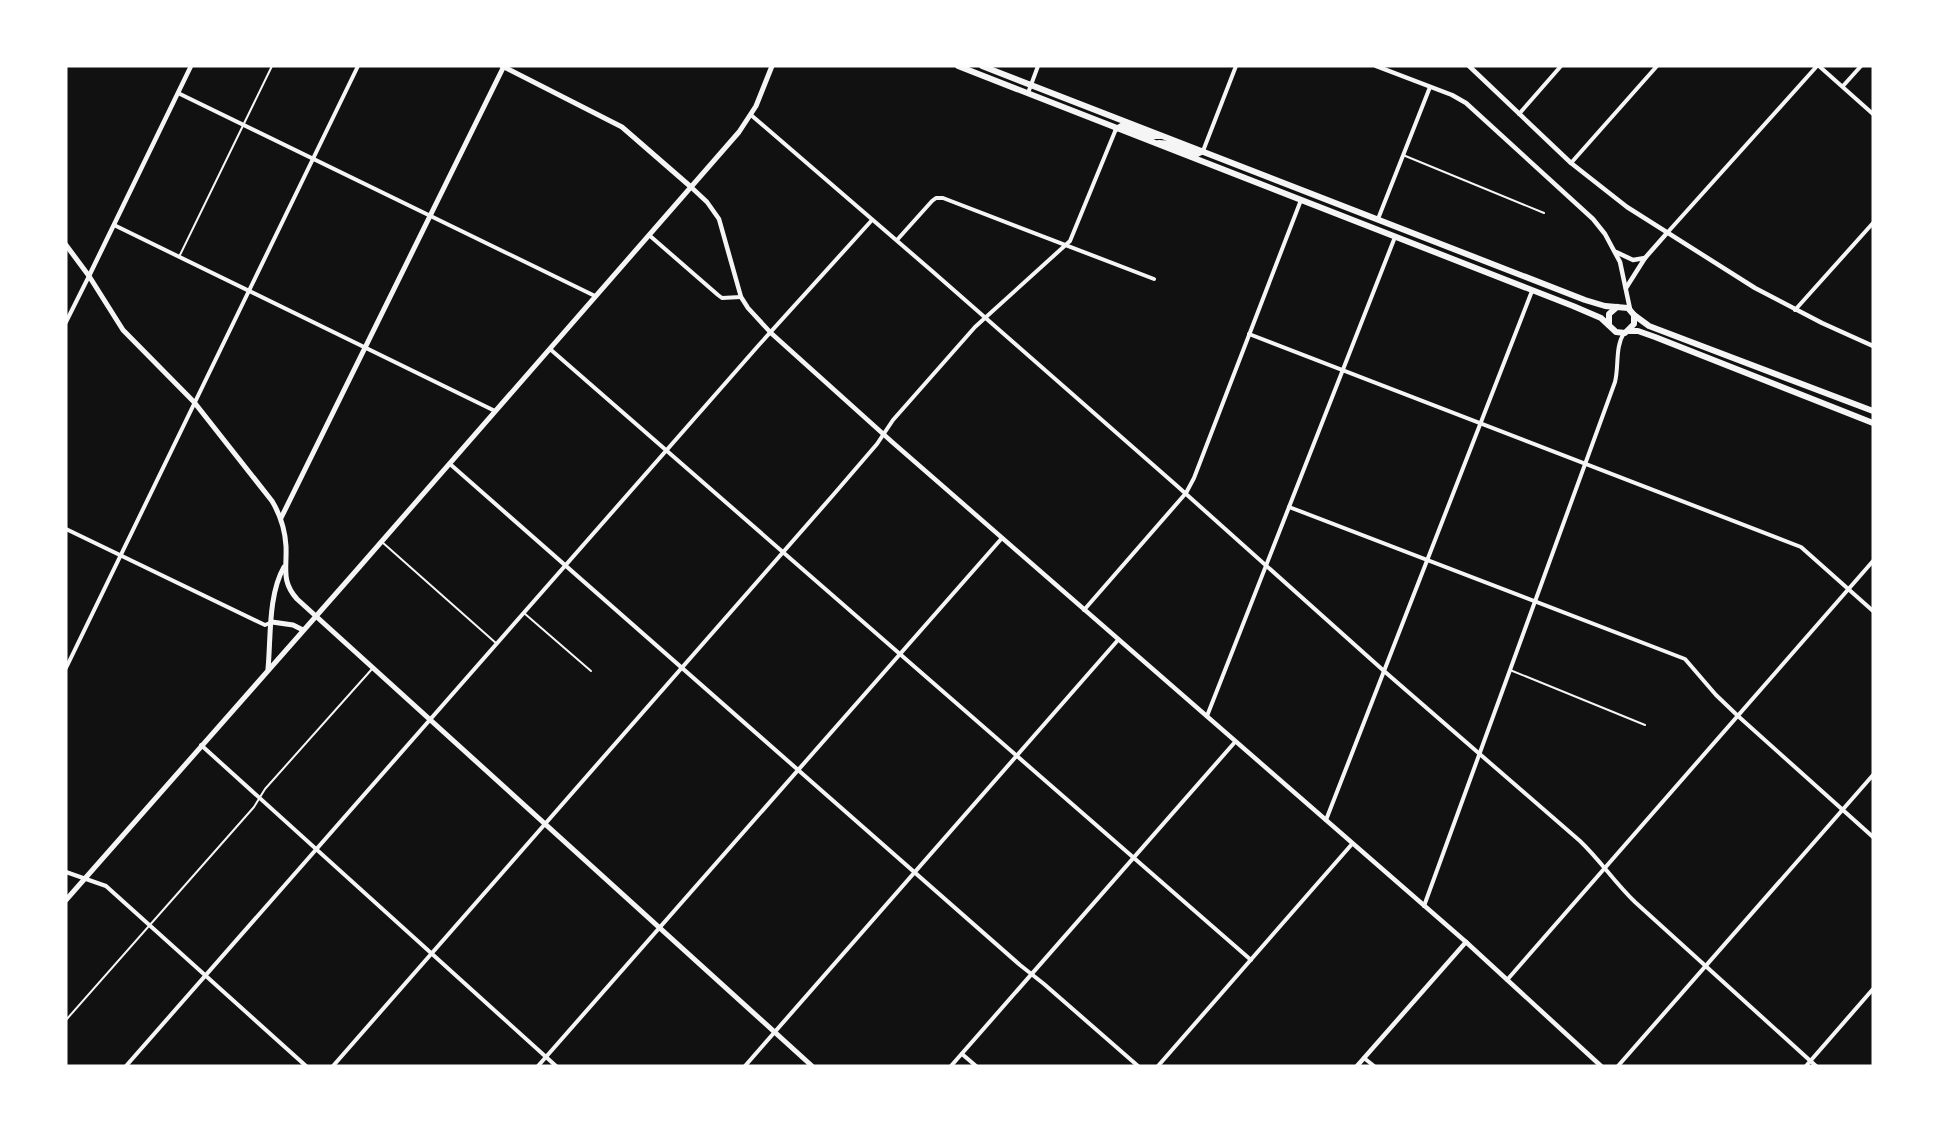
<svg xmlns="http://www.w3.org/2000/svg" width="1939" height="1132" font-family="Poppins,sans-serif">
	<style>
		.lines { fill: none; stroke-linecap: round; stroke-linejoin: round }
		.service { stroke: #f5f5f5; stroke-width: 2 }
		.minor { stroke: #f5f5f5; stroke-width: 4 }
		.tertiary { stroke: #f5f5f5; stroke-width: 4.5 }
		.secondary { stroke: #f5f5f5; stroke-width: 5 }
		.primary { stroke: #f5f5f5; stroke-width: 6 }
	</style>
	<rect width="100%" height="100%" fill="#111"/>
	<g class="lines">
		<!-- service -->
		<g class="service">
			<path d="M 1403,155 L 1544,213"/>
			<path d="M 179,257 L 272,66"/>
			<path d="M 382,542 L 497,644"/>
			<path d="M 524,613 L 591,671"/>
			<path d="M 1510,670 L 1645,725"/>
			<path d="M 66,1020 L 254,807 L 265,789 L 372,669"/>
		</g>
		<!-- minor -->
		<g class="minor">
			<path d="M 1819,66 L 1873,114"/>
			<path d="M 1843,86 L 1861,66"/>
			<path d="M 178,93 L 595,296"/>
			<path d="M 1028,93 L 1038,66"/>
			<path d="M 1519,114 L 1561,66"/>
			<path d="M 751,115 L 932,271 L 1176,485 L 1384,671 L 1580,841 C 1600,860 1615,883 1635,902 L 1816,1066"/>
			<path d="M 1203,151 L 1236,66"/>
			<path d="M 1571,163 L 1657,66"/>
			<path d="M 1378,219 L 1430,87"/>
			<path d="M 114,225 L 495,411"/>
			<path d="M 1667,233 L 1817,66"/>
			<path d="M 649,235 L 718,295 L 722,298 L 741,297"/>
			<path d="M 897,240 L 932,201 L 936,198 L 943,198 L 1154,279"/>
			<path d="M 1795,310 L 1873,223"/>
			<path d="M 66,322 L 89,276"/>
			<path d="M 1249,334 L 1801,547 L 1873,611"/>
			<path d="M 550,349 L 1251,960"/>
			<path d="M 450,464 L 1020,965 L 1044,984 L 1138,1066"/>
			<path d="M 1289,507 L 1685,659 L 1716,695 L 1738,716 L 1873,837"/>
			<path d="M 66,529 L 265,625 L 270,623"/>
			<path d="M 1084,610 L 1186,493 L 1194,478 L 1301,200"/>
			<path d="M 66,668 L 358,66"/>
			<path d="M 1207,716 L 1395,237"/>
			<path d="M 201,745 L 556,1066"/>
			<path d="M 1326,820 L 1532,291"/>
			<path d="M 66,872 L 106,886 L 306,1066"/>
			<path d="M 1424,906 L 1615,382 C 1619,366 1615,347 1624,333"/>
			<path d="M 1507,980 L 1873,561"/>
			<path d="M 962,1054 L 976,1066"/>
			<path d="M 1364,1058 L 1374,1066"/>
			<path d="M 126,1066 L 758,346 L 872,220"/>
			<path d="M 333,1066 L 834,494 L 877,444 L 893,420 L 975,327 L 1070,241 L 1116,129"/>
			<path d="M 538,1066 L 1002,538"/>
			<path d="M 745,1066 L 1118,640"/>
			<path d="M 951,1066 L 1235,742"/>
			<path d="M 1158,1066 L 1352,844"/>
			<path d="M 1618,1066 L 1873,775"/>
			<path d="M 1806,1066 L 1873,989"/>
		</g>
		<!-- tertiary -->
		<g class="tertiary">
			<path d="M 1376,66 L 1452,95 L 1466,103 L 1593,219 L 1605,234 L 1620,262 L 1630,309"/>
			<path d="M 1469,66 L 1571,163 L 1627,207 L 1755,288 L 1822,323 L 1873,346"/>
			<path d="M 691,187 L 707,202 L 719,219 L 741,297 L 748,308 L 771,333 L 891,441 L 1466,942 L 1601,1066"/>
			<path d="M 1616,252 L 1633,260 L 1645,258"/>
			<path d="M 89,276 L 191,66"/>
			<path d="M 1626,288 L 1645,258 L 1667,233"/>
			<path d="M 1357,1066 L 1466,942"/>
		</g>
		<!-- secondary -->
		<g class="secondary">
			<path d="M 502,66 L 622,127 L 691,187"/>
			<path d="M 66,245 L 89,276 L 123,330 L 194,402 L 272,501 C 281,516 285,529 286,546 C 287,569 281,581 297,599 L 812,1066"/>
			<path d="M 281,518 L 504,66"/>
			<path d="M 272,622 L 293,625 L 303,630"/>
			<path d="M 268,669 C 271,637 268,595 284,567"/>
			<path d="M 66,900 L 355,572 L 739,132 L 756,106 L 772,66"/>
		</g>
		<!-- primary -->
		<g class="primary">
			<path d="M 958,66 L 1573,306 L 1601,318 L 1616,332 L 1625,333 L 1634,324 L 1634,315 L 1628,308 L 1605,306 L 1585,300 L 982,66"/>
			<path d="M 1116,129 L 1123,125 L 1151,136 L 1160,136"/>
			<path d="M 1159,143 L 1172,144 L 1197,154 L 1203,151"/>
			<path d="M 1634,315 L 1649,326 L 1873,411"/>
			<path d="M 1609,325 L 1609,314 L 1617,307"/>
			<path d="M 1629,331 L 1638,331 L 1655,337 L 1873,423"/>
		</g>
	</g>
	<!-- border -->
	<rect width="1939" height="1132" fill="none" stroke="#ffffff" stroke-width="135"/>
</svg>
